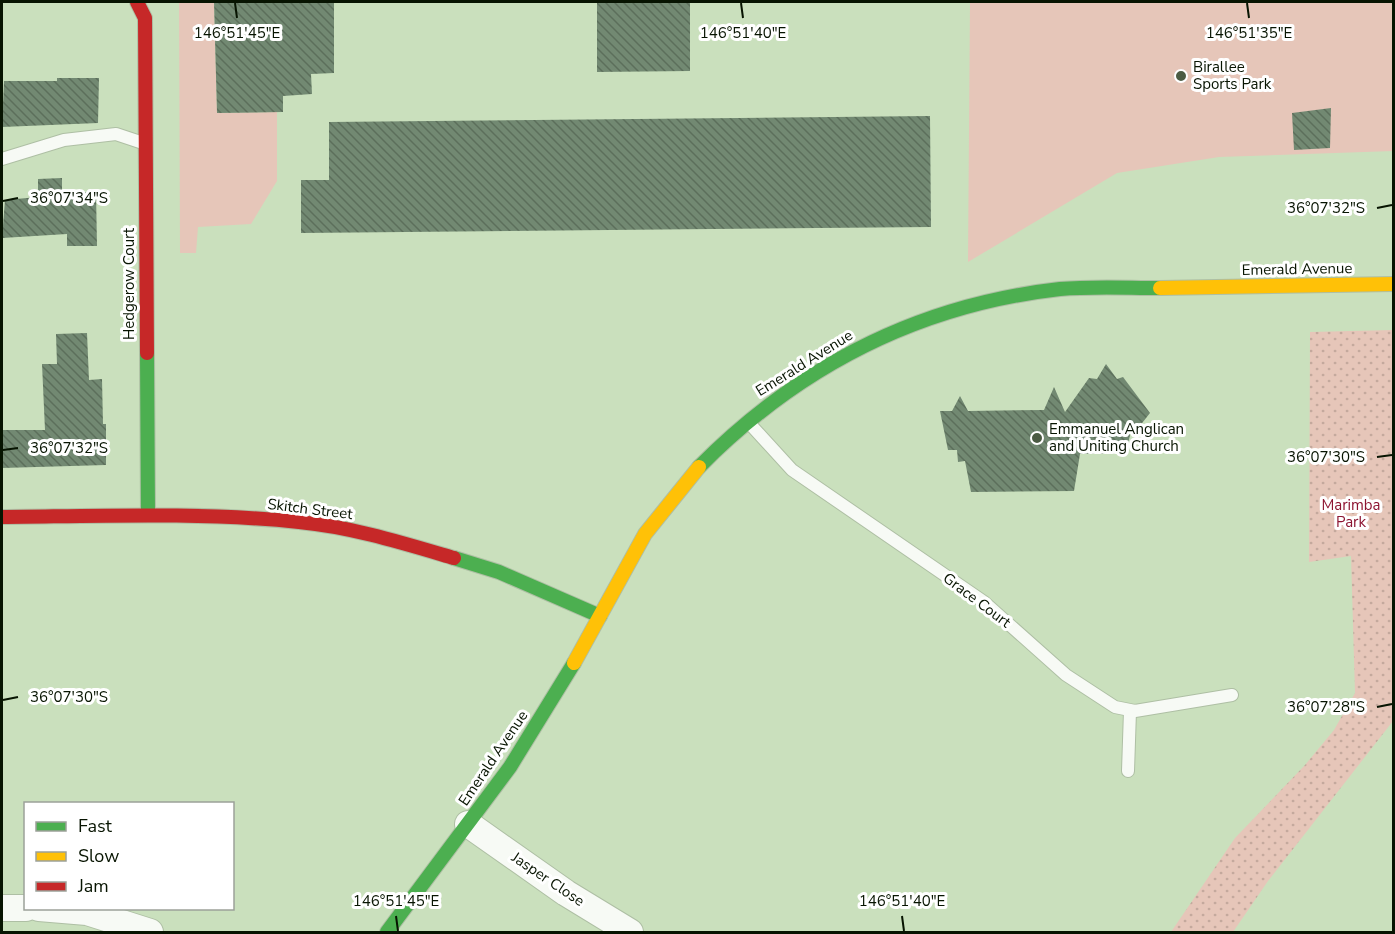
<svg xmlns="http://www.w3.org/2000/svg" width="1395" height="934" font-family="'Nunito Sans',sans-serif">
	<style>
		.grass { fill: #e6c6b9 }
		.park { fill: url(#park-dots) }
		.building { fill: url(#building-back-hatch) }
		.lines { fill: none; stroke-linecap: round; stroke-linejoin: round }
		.lane-casing { stroke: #aebfa4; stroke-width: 14 }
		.street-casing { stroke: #aebfa4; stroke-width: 28 }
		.fast-casing { stroke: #aebfa4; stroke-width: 16 }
		.slow-casing { stroke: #aebfa4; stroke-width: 16 }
		.jam-casing { stroke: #aebfa4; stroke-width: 16 }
		.lane { stroke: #f7faf5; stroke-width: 12 }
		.street { stroke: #f7faf5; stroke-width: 26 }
		.fast { stroke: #4caf50; stroke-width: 14 }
		.slow { stroke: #ffc107; stroke-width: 14 }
		.jam { stroke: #c62828; stroke-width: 14 }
		.ticks { fill: none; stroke: #071401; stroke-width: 2 }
		.poi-dot { fill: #4b5b43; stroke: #fff; stroke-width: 2 }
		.labels { text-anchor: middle; stroke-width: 6; stroke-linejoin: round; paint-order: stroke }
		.poi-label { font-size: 15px; fill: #071401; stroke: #fff; text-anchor: start }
		.street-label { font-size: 15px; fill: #071401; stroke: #fff }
		.park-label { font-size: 15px; fill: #8d1532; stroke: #fff }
		.ticks-label { font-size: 15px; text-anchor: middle; fill: #071401; stroke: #fff; stroke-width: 6; stroke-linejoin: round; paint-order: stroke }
	</style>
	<defs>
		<pattern id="park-dots" width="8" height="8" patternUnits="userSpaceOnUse" patternTransform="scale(1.5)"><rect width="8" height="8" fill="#e6c6b9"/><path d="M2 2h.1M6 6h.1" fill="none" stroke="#c4a99d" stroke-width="1.8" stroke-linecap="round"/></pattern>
		<pattern id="building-back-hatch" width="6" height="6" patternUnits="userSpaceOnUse" patternTransform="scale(1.5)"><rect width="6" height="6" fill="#728972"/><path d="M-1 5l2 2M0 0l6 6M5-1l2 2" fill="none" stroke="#5c6f5b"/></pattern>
	</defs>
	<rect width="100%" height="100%" fill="#cae0bd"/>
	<!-- grass -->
	<g class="grass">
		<path d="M 179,2 L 214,2 L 217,113 L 277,112 L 277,181 L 251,224 L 198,227 L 196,253 L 180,253 Z"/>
		<path d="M 970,2 L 1393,2 L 1393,151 L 1219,157 L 1117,173 L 968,262 Z"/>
	</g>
	<!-- park -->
	<path class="park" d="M 1393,330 L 1393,721 L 1268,881 L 1233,932 L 1171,932 L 1235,838 L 1305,765 L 1334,730 L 1355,693 L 1351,556 L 1309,562 L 1310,332 Z"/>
	<!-- building -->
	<g class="building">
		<path d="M 214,2 L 334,2 L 334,73 L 311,74 L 312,94 L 283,96 L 283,112 L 217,113 Z"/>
		<path d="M 597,2 L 690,2 L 690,71 L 597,72 Z"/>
		<path d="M 57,78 L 99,78 L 98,123 L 2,127 L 4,81 L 57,81 Z"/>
		<path d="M 1331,108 L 1330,148 L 1294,150 L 1292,113 Z"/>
		<path d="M 930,116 L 931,227 L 301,233 L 301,180 L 329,180 L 329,122 Z"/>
		<path d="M 62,178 L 62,192 L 96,192 L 97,246 L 67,246 L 67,234 L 2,238 L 5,200 L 38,197 L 38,179 Z"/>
		<path d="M 87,333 L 89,380 L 102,379 L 103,424 L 106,424 L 106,465 L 2,468 L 2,430 L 45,430 L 42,364 L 57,364 L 56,334 Z"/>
		<path d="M 1106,364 L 1117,379 L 1123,377 L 1150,413 L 1139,427 L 1132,426 L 1126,453 L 1080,454 L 1074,491 L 971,492 L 965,461 L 958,462 L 957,450 L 948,450 L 940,411 L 952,411 L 960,396 L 968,411 L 1044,410 L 1054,387 L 1065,412 L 1089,378 L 1097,379 Z"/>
	</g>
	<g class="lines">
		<defs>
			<g id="lane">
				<path d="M 2,159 L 64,140 L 116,134 L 143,143"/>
				<path d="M 749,423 L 792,470 L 984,602 L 1066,675 L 1115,707 L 1135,711 L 1232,695"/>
				<path d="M 1128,771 L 1130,711"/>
			</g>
			<g id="street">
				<path d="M 468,824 L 566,893 L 630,932"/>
				<path d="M 2,908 L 26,908"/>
				<path d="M 39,908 L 87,912 L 150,932"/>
			</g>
			<g id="fast">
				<path d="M 147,353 L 148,515"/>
				<path d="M 699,467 C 799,366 917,305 1060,289 C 1093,286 1127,288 1160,288"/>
				<path d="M 454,558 L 499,572 L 600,616"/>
				<path d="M 387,932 L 510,767 L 574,663"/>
			</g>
			<g id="slow">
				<path d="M 1160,288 L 1394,284"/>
				<path d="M 574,663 L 645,534 L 699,467"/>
			</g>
			<g id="jam">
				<path d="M 137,2 L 145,18 L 147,353"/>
				<path d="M 2,517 C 100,516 201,512 299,522 C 352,527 403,543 454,558"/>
			</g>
		</defs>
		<!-- lane casing -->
		<use href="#lane" class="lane-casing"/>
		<!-- street casing -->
		<use href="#street" class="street-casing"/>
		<!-- fast casing -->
		<use href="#fast" class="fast-casing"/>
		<!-- slow casing -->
		<use href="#slow" class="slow-casing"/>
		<!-- jam casing -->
		<use href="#jam" class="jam-casing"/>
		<!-- lane -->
		<use href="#lane" class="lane"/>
		<!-- street -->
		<use href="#street" class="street"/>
		<!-- fast -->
		<use href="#fast" class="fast"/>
		<!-- slow -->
		<use href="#slow" class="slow"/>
		<!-- jam -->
		<use href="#jam" class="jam"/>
	</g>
	<!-- ticks -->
	<path class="ticks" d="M 235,3 L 237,18M 741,3 L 743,18M 1247,3 L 1249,18M 3,201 L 18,198M 1377,208 L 1392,205M 3,450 L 18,448M 1377,457 L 1392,455M 3,700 L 18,697M 1377,707 L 1392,704M 396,916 L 398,931M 902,916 L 904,931"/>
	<!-- markers -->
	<g class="poi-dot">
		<circle cx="1181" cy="76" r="6"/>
		<circle cx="1037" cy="438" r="6"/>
	</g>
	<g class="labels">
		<!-- poi labels -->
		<g class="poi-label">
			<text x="1193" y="72">Birallee<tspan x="1193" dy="17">Sports Park</tspan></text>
			<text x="1049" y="434">Emmanuel Anglican<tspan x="1049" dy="17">and Uniting Church</tspan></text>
		</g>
		<!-- street labels -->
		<g class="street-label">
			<text transform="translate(1297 269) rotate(-1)" y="5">Emerald Avenue</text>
			<text transform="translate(129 284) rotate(-90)" y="5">Hedgerow Court</text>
			<text transform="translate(804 363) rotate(-32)" y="5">Emerald Avenue</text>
			<text transform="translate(310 509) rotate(7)" y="5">Skitch Street</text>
			<text transform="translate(977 600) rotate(37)" y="5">Grace Court</text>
			<text transform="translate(493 758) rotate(-56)" y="5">Emerald Avenue</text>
			<text transform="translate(548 879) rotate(34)" y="5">Jasper Close</text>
		</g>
		<!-- park labels -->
		<g class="park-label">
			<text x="1351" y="510">Marimba<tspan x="1351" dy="17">Park</tspan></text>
		</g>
	</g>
	<g class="ticks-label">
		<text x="237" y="38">146°51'45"E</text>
		<text x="743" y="38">146°51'40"E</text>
		<text x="1249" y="38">146°51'35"E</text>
		<text x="69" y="203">36°07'34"S</text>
		<text x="1326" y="213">36°07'32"S</text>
		<text x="69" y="453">36°07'32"S</text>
		<text x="1326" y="462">36°07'30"S</text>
		<text x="69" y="702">36°07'30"S</text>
		<text x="1326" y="712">36°07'28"S</text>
		<text x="396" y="906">146°51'45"E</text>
		<text x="902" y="906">146°51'40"E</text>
	</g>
	<!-- border -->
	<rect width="1395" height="934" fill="none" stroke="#071401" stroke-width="6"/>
	<!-- legend -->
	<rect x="24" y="802" width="210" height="108" fill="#ffffff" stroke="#9ca199" stroke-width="1.5"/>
	<rect x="36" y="822" width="30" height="9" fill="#4caf50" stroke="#9ca199" stroke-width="1.5"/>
	<text x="78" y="832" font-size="18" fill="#071401">Fast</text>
	<rect x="36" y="852" width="30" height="9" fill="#ffc107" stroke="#9ca199" stroke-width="1.5"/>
	<text x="78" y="862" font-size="18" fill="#071401">Slow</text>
	<rect x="36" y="882" width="30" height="9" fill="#c62828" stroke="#9ca199" stroke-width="1.5"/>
	<text x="78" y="892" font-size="18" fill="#071401">Jam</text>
</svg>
